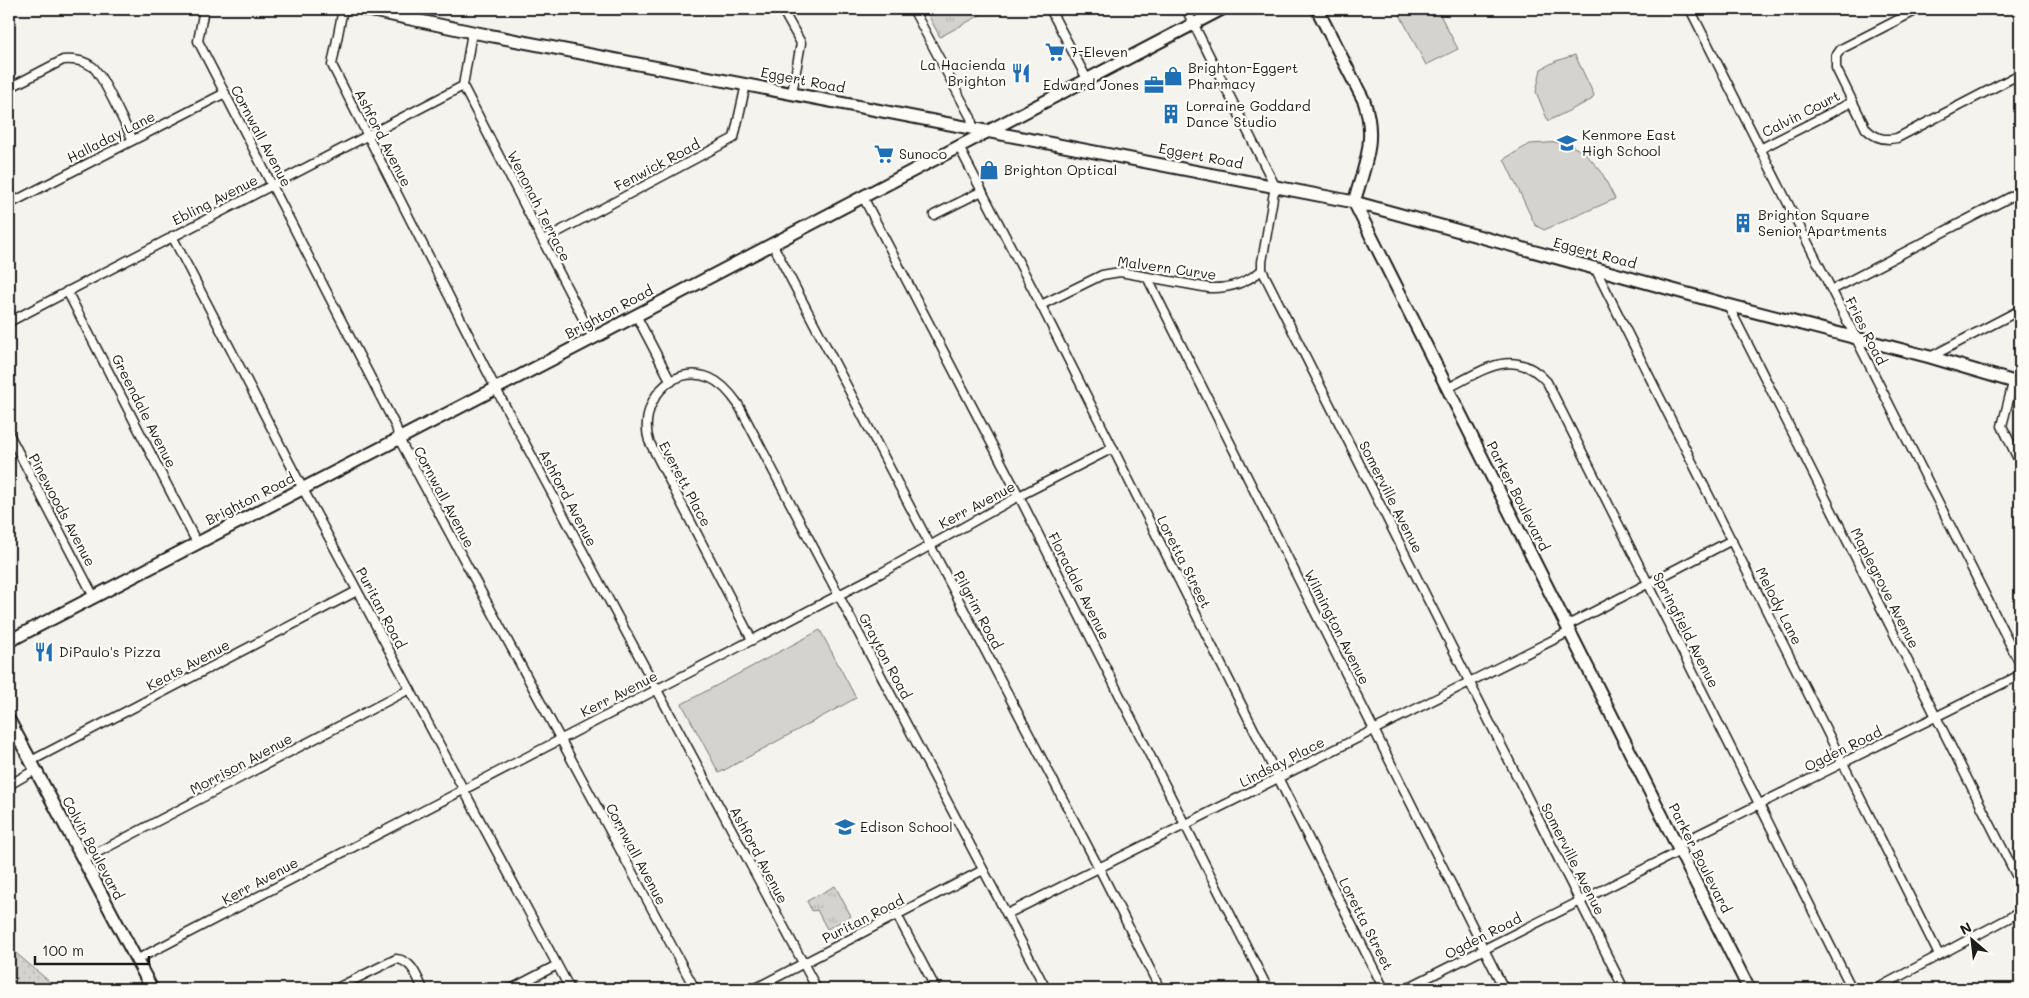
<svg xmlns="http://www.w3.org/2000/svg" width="2029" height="998" font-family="Mali,sans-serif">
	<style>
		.grass { fill: url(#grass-dots); stroke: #787876 }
		.park { fill: url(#park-tufts); stroke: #787876 }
		.pitch { fill: #d4d3cf; stroke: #787876 }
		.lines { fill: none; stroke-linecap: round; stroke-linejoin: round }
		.street-casing { stroke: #1c1c1c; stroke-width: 11 }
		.secondary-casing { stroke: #1c1c1c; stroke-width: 15 }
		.street { stroke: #fdfcf7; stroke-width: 8 }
		.secondary { stroke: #fdfcf7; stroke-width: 11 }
		.labels { text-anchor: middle; stroke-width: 4.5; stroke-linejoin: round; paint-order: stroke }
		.poi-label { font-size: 14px; fill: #1c1c1c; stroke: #fdfcf7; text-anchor: start }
		.street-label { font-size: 14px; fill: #1c1c1c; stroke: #fdfcf7 }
	</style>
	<defs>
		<pattern id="grass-dots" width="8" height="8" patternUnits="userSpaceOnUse" patternTransform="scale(1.25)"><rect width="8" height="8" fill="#d4d3cf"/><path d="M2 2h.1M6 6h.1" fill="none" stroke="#b5b5b1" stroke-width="1.8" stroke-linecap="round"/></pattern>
		<pattern id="park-tufts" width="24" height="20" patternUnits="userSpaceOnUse" patternTransform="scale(1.25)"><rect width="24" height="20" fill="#d4d3cf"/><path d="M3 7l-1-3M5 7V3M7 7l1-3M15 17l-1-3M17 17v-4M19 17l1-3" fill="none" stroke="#b5b5b1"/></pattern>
	</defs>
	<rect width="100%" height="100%" fill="#f4f3ee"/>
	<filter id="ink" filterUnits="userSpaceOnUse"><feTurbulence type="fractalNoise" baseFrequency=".02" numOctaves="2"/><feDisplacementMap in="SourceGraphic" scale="10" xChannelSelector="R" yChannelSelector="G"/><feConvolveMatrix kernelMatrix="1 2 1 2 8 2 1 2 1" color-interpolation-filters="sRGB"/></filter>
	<g filter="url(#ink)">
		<!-- grass -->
		<path class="grass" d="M 9,947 L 58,989 L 21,989 L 9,978 Z"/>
		<!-- park -->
		<g class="park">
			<path d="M 925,9 L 982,9 L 984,13 L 940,37 Z"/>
			<path d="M 835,886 L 851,916 L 827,929 L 817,910 L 812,911 L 807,901 Z"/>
		</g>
		<!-- pitch -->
		<g class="pitch">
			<path d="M 1397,9 L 1437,9 L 1458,49 L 1426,65 Z"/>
			<path d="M 1575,55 L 1594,95 L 1591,100 L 1548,121 L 1536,92 L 1541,69 L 1556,61 Z"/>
			<path d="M 1563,142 L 1584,152 L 1601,171 L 1615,199 L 1544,230 L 1535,225 L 1504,159 L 1530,144 Z"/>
			<path d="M 820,630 L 856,698 L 719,773 L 682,704 Z"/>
		</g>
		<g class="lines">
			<defs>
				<g id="street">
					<path d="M 204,9 L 198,41 L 396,427 L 399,439 L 695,989"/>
					<path d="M 343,9 L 332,65 L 496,389 L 817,989"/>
					<path d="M 782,9 L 801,43 L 792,93"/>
					<path d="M 913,9 L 971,118 L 973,128"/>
					<path d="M 1050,9 L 1087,79"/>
					<path d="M 1186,9 L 1275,186 L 1262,262 L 1262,270 L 1624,989"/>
					<path d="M 1690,9 L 2020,664"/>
					<path d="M 1919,9 L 1841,49 L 1836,56 L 1836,68 L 1866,129 C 1875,138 1884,141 1897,138 L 2020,74"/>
					<path d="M 463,86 L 593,338"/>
					<path d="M 9,88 L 63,60 C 74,59 84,60 93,67 C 104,77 124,124 133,140"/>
					<path d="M 959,147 L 1041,305 L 1384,989"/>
					<path d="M 1760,149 L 1852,102"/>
					<path d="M 863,197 L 1019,496 L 1268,989"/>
					<path d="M 9,204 L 225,93"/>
					<path d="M 934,215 L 982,191"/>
					<path d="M 172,236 L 303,489 L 570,989"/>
					<path d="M 543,240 L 734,138 L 746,84"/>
					<path d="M 772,243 L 1099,868 L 1160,989"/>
					<path d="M 1595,268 L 1939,955"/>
					<path d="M 1147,277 L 1504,989"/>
					<path d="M 1832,290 L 2020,192"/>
					<path d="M 67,291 L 197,543"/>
					<path d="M 1041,305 L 1102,275 L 1120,272 L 1209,288 C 1230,289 1246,283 1262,270"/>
					<path d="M 1728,305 L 2020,883"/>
					<path d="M 636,315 L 671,382"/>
					<path d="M 9,322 L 463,86 L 472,32"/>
					<path d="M 1930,357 L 2020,310"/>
					<path d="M 2013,383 L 2002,426 L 2020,463"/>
					<path d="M 1448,388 C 1482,371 1514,345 1547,382 L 1852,989"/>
					<path d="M 9,434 L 94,597"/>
					<path d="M 1566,626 L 1732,540"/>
					<path d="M 752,640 L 649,441 C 638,405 670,362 710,378 C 722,383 731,394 738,404 L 1046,989"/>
					<path d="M 31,761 L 357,591"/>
					<path d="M 9,785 L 35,770"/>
					<path d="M 1677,845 L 2020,675"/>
					<path d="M 83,860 L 410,689"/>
					<path d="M 1007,914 L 1569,632"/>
					<path d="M 897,915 L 936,989"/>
					<path d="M 136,960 L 881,573 L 1019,496 L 1113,448"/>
					<path d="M 335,989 L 396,959 C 412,960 417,977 423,989"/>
					<path d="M 511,989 L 557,965"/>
					<path d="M 754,989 L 983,870"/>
					<path d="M 1405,989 L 1680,851"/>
					<path d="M 1876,989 L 2020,912"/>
				</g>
				<g id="secondary">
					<path d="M 364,9 L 472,32 L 1354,202 L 1728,305 L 1930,357 L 2011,381 L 2020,386"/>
					<path d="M 1317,9 L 1364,101 C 1377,139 1365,165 1354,202 L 1749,989"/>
					<path d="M 9,641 L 593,338 L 1222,9"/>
					<path d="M 9,720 L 152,989"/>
				</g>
			</defs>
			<!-- street casing -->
			<use href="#street" class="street-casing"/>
			<!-- secondary casing -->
			<use href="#secondary" class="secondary-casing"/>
			<!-- street -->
			<use href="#street" class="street"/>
			<!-- secondary -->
			<use href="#secondary" class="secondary"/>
		</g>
	</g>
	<!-- icons -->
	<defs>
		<symbol id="supermarket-bare" viewBox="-9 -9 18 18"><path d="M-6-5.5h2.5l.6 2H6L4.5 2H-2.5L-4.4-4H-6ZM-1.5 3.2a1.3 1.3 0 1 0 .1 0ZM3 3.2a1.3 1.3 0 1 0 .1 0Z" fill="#1f6fb2" stroke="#fdfcf7" stroke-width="2.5" paint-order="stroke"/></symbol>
		<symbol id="restaurant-bare" viewBox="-9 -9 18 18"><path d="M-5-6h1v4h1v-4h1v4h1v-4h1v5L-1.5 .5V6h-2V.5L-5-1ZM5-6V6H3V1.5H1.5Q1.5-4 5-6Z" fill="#1f6fb2" stroke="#fdfcf7" stroke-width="2.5" paint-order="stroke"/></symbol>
		<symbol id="shop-bare" viewBox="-9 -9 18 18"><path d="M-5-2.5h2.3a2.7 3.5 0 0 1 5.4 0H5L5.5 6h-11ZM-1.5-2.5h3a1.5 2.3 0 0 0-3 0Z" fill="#1f6fb2" stroke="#fdfcf7" stroke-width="2.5" paint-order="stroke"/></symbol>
		<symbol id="office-bare" viewBox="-9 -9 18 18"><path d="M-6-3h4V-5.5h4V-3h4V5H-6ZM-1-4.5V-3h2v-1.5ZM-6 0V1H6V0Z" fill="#1f6fb2" stroke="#fdfcf7" stroke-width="2.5" paint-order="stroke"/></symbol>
		<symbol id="building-bare" viewBox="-9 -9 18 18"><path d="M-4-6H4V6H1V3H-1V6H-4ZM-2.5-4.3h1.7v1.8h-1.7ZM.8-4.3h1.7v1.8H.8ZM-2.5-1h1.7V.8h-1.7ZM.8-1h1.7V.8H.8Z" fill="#1f6fb2" stroke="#fdfcf7" stroke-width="2.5" paint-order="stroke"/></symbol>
		<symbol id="school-bare" viewBox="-9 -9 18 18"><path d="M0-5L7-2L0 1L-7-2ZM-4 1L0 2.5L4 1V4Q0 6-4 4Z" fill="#1f6fb2" stroke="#fdfcf7" stroke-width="2.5" paint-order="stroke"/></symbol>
	</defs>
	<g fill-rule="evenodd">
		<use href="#supermarket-bare" x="1041" y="38" width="28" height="28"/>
		<use href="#restaurant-bare" x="1007" y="59" width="28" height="28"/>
		<use href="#shop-bare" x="1159" y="62" width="28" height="28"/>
		<use href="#office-bare" x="1140" y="71" width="28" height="28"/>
		<use href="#building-bare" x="1157" y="100" width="28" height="28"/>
		<use href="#school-bare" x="1553" y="129" width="28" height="28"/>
		<use href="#supermarket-bare" x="870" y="140" width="28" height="28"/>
		<use href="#shop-bare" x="975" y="156" width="28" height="28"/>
		<use href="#building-bare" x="1729" y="209" width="28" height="28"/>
		<use href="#restaurant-bare" x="30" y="638" width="28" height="28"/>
		<use href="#school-bare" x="831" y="813" width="28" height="28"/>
	</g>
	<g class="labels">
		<!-- poi labels -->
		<g class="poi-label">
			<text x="1070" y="57">7-Eleven</text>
			<text x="1006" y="70" text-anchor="end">La Hacienda<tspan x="1006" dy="16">Brighton</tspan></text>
			<text x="1188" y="73">Brighton-Eggert<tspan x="1188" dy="16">Pharmacy</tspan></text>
			<text x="1139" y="90" text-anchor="end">Edward Jones</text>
			<text x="1186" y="111">Lorraine Goddard<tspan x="1186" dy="16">Dance Studio</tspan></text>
			<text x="1582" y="140">Kenmore East<tspan x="1582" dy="16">High School</tspan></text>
			<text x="899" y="159">Sunoco</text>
			<text x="1004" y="175">Brighton Optical</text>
			<text x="1758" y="220">Brighton Square<tspan x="1758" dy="16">Senior Apartments</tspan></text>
			<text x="59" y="657">DiPaulo's Pizza</text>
			<text x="860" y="832">Edison School</text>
		</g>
		<!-- street labels -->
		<g class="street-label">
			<text transform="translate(803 80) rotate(11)" y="5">Eggert Road</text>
			<text transform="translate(1801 114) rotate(-27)" y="5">Calvin Court</text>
			<text transform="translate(261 136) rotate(62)" y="5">Cornwall Avenue</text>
			<text transform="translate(111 137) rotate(-27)" y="5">Halladay Lane</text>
			<text transform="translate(383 138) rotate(63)" y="5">Ashford Avenue</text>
			<text transform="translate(1201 156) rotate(11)" y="5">Eggert Road</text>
			<text transform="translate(657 165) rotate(-28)" y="5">Fenwick Road</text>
			<text transform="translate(215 200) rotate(-27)" y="5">Ebling Avenue</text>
			<text transform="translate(539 206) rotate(63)" y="5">Wenonah Terrace</text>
			<text transform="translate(1595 253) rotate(15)" y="5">Eggert Road</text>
			<text transform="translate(1167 268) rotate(8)" y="5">Malvern Curve</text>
			<text transform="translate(609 312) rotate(-28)" y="5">Brighton Road</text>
			<text transform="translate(1866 331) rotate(63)" y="5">Fries Road</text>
			<text transform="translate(144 411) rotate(63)" y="5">Greendale Avenue</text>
			<text transform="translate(685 484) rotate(62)" y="5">Everett Place</text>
			<text transform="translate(1518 496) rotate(63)" y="5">Parker Boulevard</text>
			<text transform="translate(444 497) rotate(62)" y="5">Cornwall Avenue</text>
			<text transform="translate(1391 497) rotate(63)" y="5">Somerville Avenue</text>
			<text transform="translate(568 498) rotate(62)" y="5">Ashford Avenue</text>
			<text transform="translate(250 499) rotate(-27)" y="5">Brighton Road</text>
			<text transform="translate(977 505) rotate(-28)" y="5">Kerr Avenue</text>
			<text transform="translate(62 510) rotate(62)" y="5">Pinewoods Avenue</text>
			<text transform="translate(1184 562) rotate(63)" y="5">Loretta Street</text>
			<text transform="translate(1079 586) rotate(63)" y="5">Floradale Avenue</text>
			<text transform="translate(1885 588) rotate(63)" y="5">Maplegrove Avenue</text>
			<text transform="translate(1779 606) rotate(63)" y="5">Melody Lane</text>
			<text transform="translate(381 608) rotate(62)" y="5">Puritan Road</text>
			<text transform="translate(978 610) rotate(62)" y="5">Pilgrim Road</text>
			<text transform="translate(1337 627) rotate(63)" y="5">Wilmington Avenue</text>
			<text transform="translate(1686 630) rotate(63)" y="5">Springfield Avenue</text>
			<text transform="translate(885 656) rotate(62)" y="5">Grayton Road</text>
			<text transform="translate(188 665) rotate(-28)" y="5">Keats Avenue</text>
			<text transform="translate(619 694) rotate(-27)" y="5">Kerr Avenue</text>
			<text transform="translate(1843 749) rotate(-26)" y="5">Ogden Road</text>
			<text transform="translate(1282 762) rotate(-27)" y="5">Lindsay Place</text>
			<text transform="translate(241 764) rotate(-28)" y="5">Morrison Avenue</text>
			<text transform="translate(93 848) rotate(62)" y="5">Colvin Boulevard</text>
			<text transform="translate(636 854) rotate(62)" y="5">Cornwall Avenue</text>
			<text transform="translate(759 855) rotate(62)" y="5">Ashford Avenue</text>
			<text transform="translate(1700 858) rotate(63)" y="5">Parker Boulevard</text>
			<text transform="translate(1573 859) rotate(63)" y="5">Somerville Avenue</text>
			<text transform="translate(260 881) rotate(-28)" y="5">Kerr Avenue</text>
			<text transform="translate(863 919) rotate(-27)" y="5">Puritan Road</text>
			<text transform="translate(1366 924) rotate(63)" y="5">Loretta Street</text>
			<text transform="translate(1483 936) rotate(-27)" y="5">Ogden Road</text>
		</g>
	</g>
	<!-- margin -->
	<rect width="2029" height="998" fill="none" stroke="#fdfcf7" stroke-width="30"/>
	<rect x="15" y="15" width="1999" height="968" fill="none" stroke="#1c1c1c" stroke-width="2" filter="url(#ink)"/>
	<!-- north arrow -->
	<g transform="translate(1972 940) rotate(332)" stroke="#fdfcf7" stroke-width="4" paint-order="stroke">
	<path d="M0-4L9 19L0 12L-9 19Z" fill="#1c1c1c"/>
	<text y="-8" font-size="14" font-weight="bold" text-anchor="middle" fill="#1c1c1c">N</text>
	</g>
	<!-- scale -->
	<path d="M35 956v8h114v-8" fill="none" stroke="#1c1c1c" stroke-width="2.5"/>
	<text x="42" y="956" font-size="15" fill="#1c1c1c" stroke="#fdfcf7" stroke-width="4" paint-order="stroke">100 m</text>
</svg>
